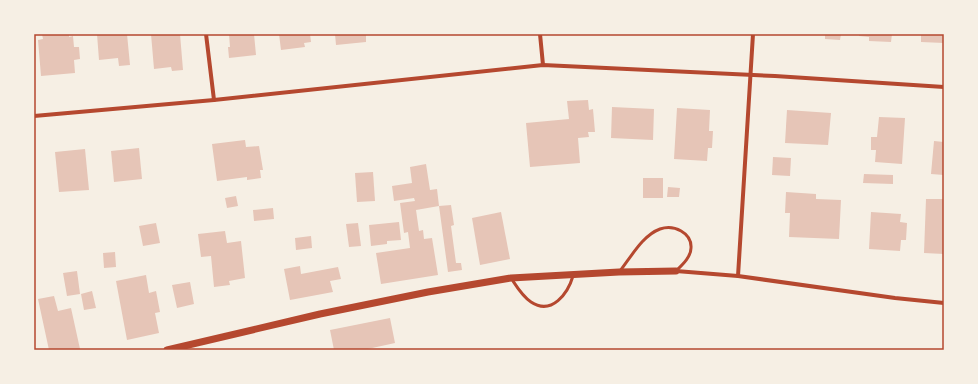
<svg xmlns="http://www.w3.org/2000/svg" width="978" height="384" font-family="'Titillium Web',sans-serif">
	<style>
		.building { fill: #e6c5b7 }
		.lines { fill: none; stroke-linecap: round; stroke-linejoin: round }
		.service { stroke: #b5482f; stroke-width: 3 }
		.minor { stroke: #b5482f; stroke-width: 4 }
		.tertiary { stroke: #b5482f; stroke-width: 7 }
		.neatline { fill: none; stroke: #b5482f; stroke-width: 1.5 }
	</style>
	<rect width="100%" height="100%" fill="#f6efe4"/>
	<!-- building -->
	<g class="building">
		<path d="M 42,34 L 69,34 L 69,37 L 73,36 L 74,47 L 79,47 L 80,59 L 74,60 L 75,73 L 41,76 L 38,40 L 43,39 Z"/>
		<path d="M 97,34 L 127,34 L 130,65 L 119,66 L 118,58 L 99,60 Z"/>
		<path d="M 151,34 L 180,34 L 183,70 L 172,71 L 171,67 L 154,69 Z"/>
		<path d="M 229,34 L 254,34 L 256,55 L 229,58 L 228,47 L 230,47 Z"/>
		<path d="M 279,34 L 310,34 L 311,42 L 304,43 L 305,47 L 281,50 Z"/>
		<path d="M 335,34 L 366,34 L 366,42 L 336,45 Z"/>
		<path d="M 825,34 L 841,34 L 840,40 L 825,39 Z"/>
		<path d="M 859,34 L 892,34 L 891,42 L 869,41 L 869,37 L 859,36 Z"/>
		<path d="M 921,34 L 944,34 L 944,43 L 921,42 Z"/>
		<path d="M 588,100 L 589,110 L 593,109 L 595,132 L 588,132 L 589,137 L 578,138 L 580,163 L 530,167 L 526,123 L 569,119 L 567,101 Z"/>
		<path d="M 612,107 L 654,109 L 653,140 L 611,138 Z"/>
		<path d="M 677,108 L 710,110 L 709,131 L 713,131 L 712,148 L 708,148 L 707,161 L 674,159 Z"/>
		<path d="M 787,110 L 831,113 L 828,145 L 785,143 Z"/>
		<path d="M 879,117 L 905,118 L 902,164 L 875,162 L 876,150 L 871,150 L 871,137 L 877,137 Z"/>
		<path d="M 245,140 L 246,147 L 259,146 L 263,170 L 260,170 L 261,178 L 247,180 L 247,177 L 217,181 L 212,144 Z"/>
		<path d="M 934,141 L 944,142 L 944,175 L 931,174 Z"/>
		<path d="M 139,148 L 142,179 L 114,182 L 111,151 Z"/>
		<path d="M 85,149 L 89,190 L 59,192 L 55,152 Z"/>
		<path d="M 773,157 L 791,158 L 790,176 L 772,175 Z"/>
		<path d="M 426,164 L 430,190 L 437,189 L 439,206 L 451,205 L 454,225 L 451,226 L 456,263 L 461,263 L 462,270 L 448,272 L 439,206 L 416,210 L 419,231 L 423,230 L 424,239 L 432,238 L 438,275 L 381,284 L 376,253 L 410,248 L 408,232 L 404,233 L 400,203 L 415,201 L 414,198 L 394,201 L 392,186 L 412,183 L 410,167 Z"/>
		<path d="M 373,172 L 375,201 L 357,202 L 355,173 Z"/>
		<path d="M 864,174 L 893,175 L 893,184 L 863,183 Z"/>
		<rect x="643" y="178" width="20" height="20"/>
		<path d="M 668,187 L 680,188 L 679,197 L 667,197 Z"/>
		<path d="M 786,192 L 816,194 L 816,199 L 841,200 L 839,239 L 789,237 L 790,213 L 785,213 Z"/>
		<path d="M 236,196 L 238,206 L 227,208 L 225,198 Z"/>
		<path d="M 926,199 L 943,199 L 944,254 L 924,253 Z"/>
		<path d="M 273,208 L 274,219 L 254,221 L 253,210 Z"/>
		<path d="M 501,212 L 510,259 L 480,265 L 472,218 Z"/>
		<path d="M 871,212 L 901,214 L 900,222 L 907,223 L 906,240 L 901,240 L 900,251 L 869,249 Z"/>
		<path d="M 399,222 L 401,240 L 387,241 L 387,244 L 371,246 L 369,225 Z"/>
		<path d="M 156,223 L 160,243 L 143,246 L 139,226 Z"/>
		<path d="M 358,223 L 361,246 L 349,247 L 346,224 Z"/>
		<path d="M 225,231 L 227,243 L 241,241 L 245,278 L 229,281 L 230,285 L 214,287 L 211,256 L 201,257 L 198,234 Z"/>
		<path d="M 311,236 L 312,248 L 296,250 L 295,238 Z"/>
		<path d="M 115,252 L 116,267 L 104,268 L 103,253 Z"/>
		<path d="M 300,266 L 301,274 L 338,267 L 341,279 L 330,281 L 333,292 L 290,300 L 284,269 Z"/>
		<path d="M 77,271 L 80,294 L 67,296 L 63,273 Z"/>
		<path d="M 146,275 L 149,293 L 156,291 L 160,312 L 155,313 L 159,333 L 127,340 L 116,281 Z"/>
		<path d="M 190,282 L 194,304 L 177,308 L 172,285 Z"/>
		<path d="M 92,291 L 96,308 L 84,310 L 81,294 Z"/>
		<path d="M 54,296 L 58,311 L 71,308 L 80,349 L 75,350 L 49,350 L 38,299 Z"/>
		<path d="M 390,318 L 395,343 L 363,350 L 334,350 L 330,330 Z"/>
	</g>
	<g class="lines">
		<!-- service -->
		<g class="service">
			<path d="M 620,271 C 631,257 643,235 660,229 C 674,224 692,233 691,248 C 691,257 682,265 676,271"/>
			<path d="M 511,278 C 517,287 522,296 531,302 C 552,316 568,293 573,276"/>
		</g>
		<!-- minor -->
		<g class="minor">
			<path d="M 206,34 L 214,100"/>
			<path d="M 540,34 L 543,65"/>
			<path d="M 34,116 L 214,100 L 543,65 L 775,76 L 944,87"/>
			<path d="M 676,271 L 738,276 L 895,298 L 944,303"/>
			<path d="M 738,276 L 753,34"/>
		</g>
		<!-- tertiary -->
		<path class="tertiary" d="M 167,350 L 320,314 L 428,292 L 511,278 L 619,272 L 676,271"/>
	</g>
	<!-- border -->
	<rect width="978" height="384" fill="none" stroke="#f6efe4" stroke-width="70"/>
	<rect x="35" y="35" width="908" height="314" class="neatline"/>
</svg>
